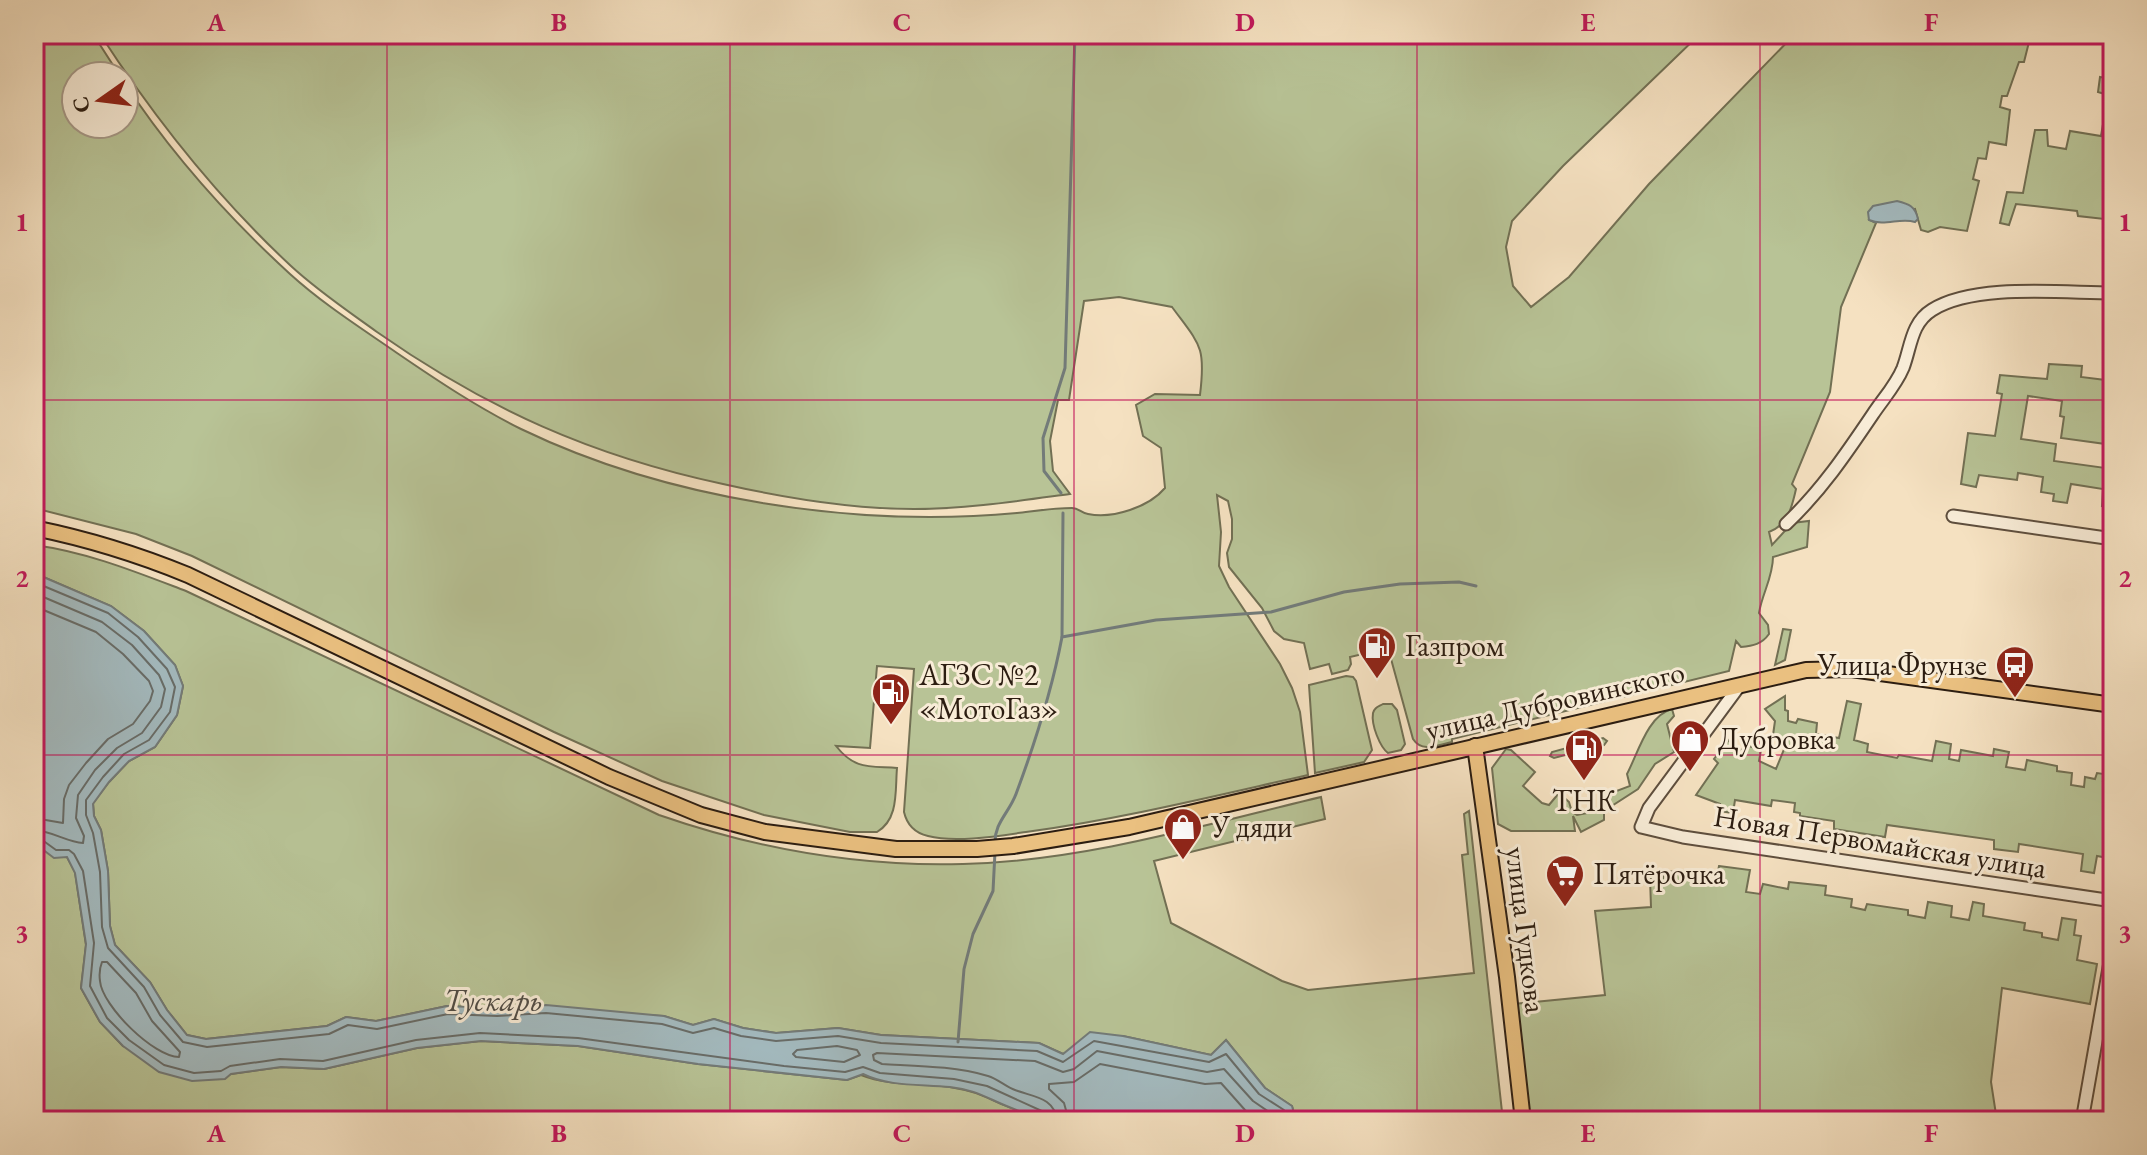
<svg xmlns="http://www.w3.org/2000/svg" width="2147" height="1155" font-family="'EB Garamond',serif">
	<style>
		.green { fill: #b8c396; stroke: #727054; stroke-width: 2 }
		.water { fill: #a3babf; stroke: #737b79; stroke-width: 2 }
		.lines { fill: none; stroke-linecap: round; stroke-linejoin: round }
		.shore { stroke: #686c68; stroke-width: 2 }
		.stream { stroke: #737b79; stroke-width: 3 }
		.minor-casing { stroke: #5e4e3d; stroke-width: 15 }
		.major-casing { stroke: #2c1d11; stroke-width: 18 }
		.minor { stroke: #f8ecd7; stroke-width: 11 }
		.major { stroke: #eac080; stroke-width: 14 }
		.grid { fill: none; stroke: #c2185b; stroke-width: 2; stroke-opacity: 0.55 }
		.labels { text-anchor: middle; stroke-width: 6; stroke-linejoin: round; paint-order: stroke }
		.poi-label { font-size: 30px; fill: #2c1d11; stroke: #f8ecd7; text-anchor: start }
		.street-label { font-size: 30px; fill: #2c1d11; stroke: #f8ecd7 }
		.water-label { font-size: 32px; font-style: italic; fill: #504c45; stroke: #f8ecd7 }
		.neatline { fill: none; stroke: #c2185b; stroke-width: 3 }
		.grid-label { font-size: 26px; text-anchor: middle; font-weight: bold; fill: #c2185b }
	</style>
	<rect width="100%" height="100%" fill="#f5e1c1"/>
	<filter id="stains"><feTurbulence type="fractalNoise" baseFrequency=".0025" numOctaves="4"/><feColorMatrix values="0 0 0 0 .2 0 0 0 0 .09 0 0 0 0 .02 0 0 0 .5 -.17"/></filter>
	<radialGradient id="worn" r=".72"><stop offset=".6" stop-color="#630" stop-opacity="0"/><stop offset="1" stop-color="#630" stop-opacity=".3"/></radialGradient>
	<!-- green -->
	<g class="green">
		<path d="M 34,34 L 93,34 L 120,76 L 76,76 L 76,124 L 124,124 L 124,82 C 170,152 229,218 290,274 C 323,304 361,328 397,353 C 438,381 477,407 521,429 C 668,500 856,528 1017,513 C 1035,511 1054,508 1072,508 C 1079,508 1081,513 1088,514 C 1113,519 1149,507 1165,488 L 1161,448 L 1143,436 L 1136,405 L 1155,394 L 1200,395 C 1206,346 1200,345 1172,307 L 1119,297 L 1084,301 L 1069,400 L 1058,400 L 1050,441 L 1053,471 L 1070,494 C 1018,501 966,509 914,509 C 850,509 785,498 723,484 C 592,456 487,409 377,332 C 348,311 318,291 291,266 C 217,197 155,119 100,34 L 1700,34 L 1563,166 L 1512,221 L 1506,247 L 1513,286 L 1531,307 L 1569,277 L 1649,184 L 1795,34 L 2031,34 L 2024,62 L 2019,62 L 2007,96 L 2002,96 L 2000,107 L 2010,110 L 2006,145 L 1989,142 L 1986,159 L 1978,158 L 1973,179 L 1979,181 L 1967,231 L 1940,227 L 1928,232 L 1921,230 L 1915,209 L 1870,220 L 1876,223 L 1841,307 L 1830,392 L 1792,484 L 1796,489 C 1792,507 1788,525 1769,532 L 1772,545 L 1792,523 L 1809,521 L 1807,547 L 1773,557 C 1773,577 1762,594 1759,613 L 1768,625 L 1769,634 C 1762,644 1753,646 1741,647 L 1736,641 L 1729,671 L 1452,739 L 1452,742 C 1438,745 1422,753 1413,739 L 1388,648 L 1350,657 L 1351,664 L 1348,670 L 1332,674 L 1329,664 L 1310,669 L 1304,643 L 1284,639 L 1274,631 L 1262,608 L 1229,567 L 1227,553 L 1232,539 L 1232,519 L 1228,501 L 1217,495 L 1221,532 L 1219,566 L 1229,587 L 1280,664 L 1292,688 L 1300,712 L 1308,775 C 1214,796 1121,819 1026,832 C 998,836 955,843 928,836 C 915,833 907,825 904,812 L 914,669 L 877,666 L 870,748 L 836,746 C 855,770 869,766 897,768 C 895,791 899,819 877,832 L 850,832 L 764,815 L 662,781 L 554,732 L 192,556 L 136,534 L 34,508 Z"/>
		<path d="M 2100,77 L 2113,79 L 2113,220 L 2078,216 L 2077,211 L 2016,204 L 2009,225 L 2000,223 L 2007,192 L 2023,193 L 2035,130 L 2047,130 L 2048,146 L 2066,149 L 2070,131 L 2101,136 L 2108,95 L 2098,92 Z"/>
		<path d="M 2049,364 L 2082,366 L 2081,377 L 2113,381 L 2113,445 L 2061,438 L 2064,417 L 2060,416 L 2062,401 L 2028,396 L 2021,439 L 2056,444 L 2054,461 L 2113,469 L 2113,507 L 2102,506 L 2103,489 L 2071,484 L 2067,503 L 2053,501 L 2054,494 L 2041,492 L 2043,477 L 2018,473 L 2017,480 L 1979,475 L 1976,487 L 1961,484 L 1968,433 L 1995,436 L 2002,394 L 1997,393 L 2000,375 L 2047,379 Z"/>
		<path d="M 34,545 C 87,552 136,572 186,591 L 659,815 C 757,849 859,867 963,864 C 1084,861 1204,825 1321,797 L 1325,819 L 1154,861 L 1171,923 L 1282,981 L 1308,990 L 1474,973 L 1462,855 L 1468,854 L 1464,814 L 1469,811 L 1503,1121 L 1296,1121 L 1292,1106 L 1265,1088 L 1226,1040 L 1211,1055 L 1123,1036 L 1063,1054 L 1039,1043 L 881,1035 L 838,1028 L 776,1033 L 743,1028 L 714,1019 L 693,1025 L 664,1016 L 447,1006 L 376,1021 L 346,1017 L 327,1026 L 243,1035 L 206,1039 L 187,1035 L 167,1010 L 150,982 L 115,945 L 110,926 L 108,871 L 101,830 L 94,816 L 93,803 L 109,782 L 129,761 L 155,747 L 177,715 L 183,686 L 175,665 L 144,631 L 111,606 L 34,573 Z"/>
		<path d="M 1783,629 L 1791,630 L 1785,660 L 1775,665 Z"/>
		<path d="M 1346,676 L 1353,677 L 1356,681 L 1372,750 L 1364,762 L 1315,773 L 1309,685 Z"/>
		<path d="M 1785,696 L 1785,710 L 1788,711 L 1788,721 L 1796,723 L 1798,719 L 1817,723 L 1816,734 L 1839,738 L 1847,701 L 1861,704 L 1854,740 L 1868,744 L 1867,752 L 1897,758 L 1899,755 L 1932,761 L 1936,741 L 1951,744 L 1949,759 L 1959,761 L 1961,750 L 1993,756 L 1994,749 L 2009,752 L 2006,767 L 2025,770 L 2027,760 L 2057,766 L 2057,771 L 2072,773 L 2071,785 L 2084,787 L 2085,777 L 2095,779 L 2097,773 L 2104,774 L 2103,781 L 2113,783 L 2113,859 L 2097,856 L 2094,873 L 2081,871 L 2083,854 L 2019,844 L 2018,852 L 1994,849 L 1994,840 L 1887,825 L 1885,837 L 1834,829 L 1834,821 L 1800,816 L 1800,813 L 1794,812 L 1795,803 L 1772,800 L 1771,806 L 1735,800 L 1733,813 L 1719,811 L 1720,804 L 1696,795 L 1718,763 L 1714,759 L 1729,740 L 1744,752 L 1749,746 L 1761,750 L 1759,761 L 1776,769 L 1787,742 L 1773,735 L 1775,721 L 1765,709 Z"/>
		<path d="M 1383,704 L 1392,704 L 1397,710 L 1405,744 L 1401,750 L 1388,753 C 1380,747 1371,725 1373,713 C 1375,707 1378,707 1383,704 Z"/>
		<path d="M 1672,709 L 1674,716 L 1667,724 L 1674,752 L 1655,764 L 1638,789 L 1604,811 L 1604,820 L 1581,832 L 1573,816 L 1575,831 L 1511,831 L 1498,824 L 1492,768 L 1506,749 L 1511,750 L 1535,772 L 1523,786 L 1542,803 L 1549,805 L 1559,793 L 1569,802 L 1572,812 L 1577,815 L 1604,810 L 1606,795 L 1630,786 L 1627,774 C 1638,753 1648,715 1672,709 Z"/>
		<path d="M 1603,738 L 1607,741 L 1604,745 L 1554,758 L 1550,756 L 1552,752 Z"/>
		<path d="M 34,848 L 67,857 L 75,872 L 86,945 L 81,988 L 100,1022 L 123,1046 L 231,1074 L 281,1067 L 324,1069 L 417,1048 L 481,1041 L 578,1046 L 698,1064 L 847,1080 L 861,1075 C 891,1087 924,1082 955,1088 C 980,1092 988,1099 1009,1107 C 1021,1112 1033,1114 1044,1121 L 34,1121 Z"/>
		<path d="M 1719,866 L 1750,870 L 1746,892 L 1760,894 L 1763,884 L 1788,889 L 1789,882 L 1826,886 L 1825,895 L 1852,899 L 1851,907 L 1865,910 L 1867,904 L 1908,910 L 1908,915 L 1925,918 L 1928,902 L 1952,906 L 1951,917 L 1969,920 L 1973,902 L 1984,904 L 1983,916 L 2025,923 L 2024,930 L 2042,933 L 2042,937 L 2058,940 L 2062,918 L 2076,920 L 2074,935 L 2081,936 L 2077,960 L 2097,964 L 2090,1004 L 2002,988 L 1991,1082 L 1997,1121 L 1530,1121 L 1514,1004 L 1605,995 L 1595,911 L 1651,907 L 1650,878 L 1663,878 L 1664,872 L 1696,870 L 1697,881 L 1716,881 Z"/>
		<path d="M 2113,1039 L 2113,1115 L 2103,1113 Z"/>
	</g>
	<!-- water -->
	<g class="water">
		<path d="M 1897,201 C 1909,204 1915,206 1918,219 L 1915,222 C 1900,217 1885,227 1869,220 L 1868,212 L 1873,206 Z"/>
		<path d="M 34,573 L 111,606 L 144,631 L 175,665 L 183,686 L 177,715 L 155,747 L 129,761 L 109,782 L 93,804 L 94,816 L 101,830 L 108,871 L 110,926 L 115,945 L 150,982 L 167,1010 L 187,1035 L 206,1039 L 243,1035 L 327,1026 L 346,1017 L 376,1021 L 447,1006 L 496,1008 L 546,1005 L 664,1016 L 693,1025 L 714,1019 L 743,1028 L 776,1033 L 838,1028 L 881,1035 L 1039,1043 L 1063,1054 L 1090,1032 L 1123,1036 L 1211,1055 L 1226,1040 L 1265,1088 L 1292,1106 L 1296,1121 L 1044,1121 C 1033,1115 1021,1112 1009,1107 C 986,1098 977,1090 950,1087 C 921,1084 889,1087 863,1074 L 847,1080 L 698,1064 L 578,1046 L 481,1041 L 417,1048 L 324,1069 L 281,1067 L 231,1074 L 225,1079 L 192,1081 L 159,1072 L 123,1046 L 100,1022 L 81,988 L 86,944 L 75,873 L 67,857 L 54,858 L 42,849 L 34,848 Z"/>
	</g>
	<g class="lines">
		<!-- shore -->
		<g class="shore">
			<path d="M 34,582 L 108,613 L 138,637 L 167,669 L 175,687 L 170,712 L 149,740 L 124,754 L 103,777 L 86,800 L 86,815 L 93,833 L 100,872 L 102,927 L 108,948 L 144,987 L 160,1015 L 183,1042 L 207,1047 L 329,1034 L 348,1025 L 377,1029 L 448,1014 L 497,1016 L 546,1013 L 662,1024 L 693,1033 L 714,1028 L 741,1036 L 776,1041 L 838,1036 L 881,1043 L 1037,1051 L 1063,1062 L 1094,1041 L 1209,1062 L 1226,1054 L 1259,1094 L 1284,1110 L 1288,1121"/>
			<path d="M 34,593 L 102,622 L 132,645 L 159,675 L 165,689 L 161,707 L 142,733 L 117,748 L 95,770 L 78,795 L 76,818 L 84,836 L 83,843 C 67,842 52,831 34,830"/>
			<path d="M 34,606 L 96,632 L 123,654 L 149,681 L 153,691 L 150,701 L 133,724 L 108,739 L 86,763 L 69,785 L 64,799 L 63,823 L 34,818"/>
			<path d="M 34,841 L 45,842 L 56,850 L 69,850 L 74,854 L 83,871 L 94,943 L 90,986 L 107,1018 L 129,1040 L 164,1065 L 194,1073 L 221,1071 L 230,1066 L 280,1059 L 323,1061 L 416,1040 L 480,1033 L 578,1038 L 784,1066 L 845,1072 L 863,1067 L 880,1073 L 954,1079 L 987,1086 L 1044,1112 L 1046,1121"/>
			<path d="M 102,962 L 107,962 L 136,993 L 152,1021 L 180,1052 L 179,1057 C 154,1057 102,1006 100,981 C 99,974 100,967 102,962 Z"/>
			<path d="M 837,1046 L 857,1050 L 860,1055 L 844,1062 L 796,1057 L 793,1054 L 797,1050 Z"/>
			<path d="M 1057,1121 C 1055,1097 1033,1097 1015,1090 C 1006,1087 998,1079 988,1076 C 954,1066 917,1066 882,1064 L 874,1060 L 873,1055 L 877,1053 L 1035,1061 L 1063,1072 L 1074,1069 L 1097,1051 L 1207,1072 L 1224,1069 L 1253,1101 L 1275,1116 L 1277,1121"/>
			<path d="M 1069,1121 L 1064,1103 L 1049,1089 L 1049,1084 L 1074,1082 L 1100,1064 L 1205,1084 L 1221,1083 L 1245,1110 L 1260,1121"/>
		</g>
		<!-- stream -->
		<g class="stream">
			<path d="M 1061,493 L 1044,471 L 1043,438 L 1065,368 L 1075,34"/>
			<path d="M 1062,637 L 1063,513"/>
			<path d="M 995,844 C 994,823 1009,813 1016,794 C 1035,743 1052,690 1062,637 L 1156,620 L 1271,612 L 1344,592 L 1400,584 L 1459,582 L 1476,586"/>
			<path d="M 958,1042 L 964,969 L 973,934 L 993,891 L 995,852"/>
		</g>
		<defs>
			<g id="minor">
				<path d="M 1953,516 L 2113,539"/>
				<path d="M 1786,524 C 1821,491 1846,454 1873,414 C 1883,399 1896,385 1903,368 C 1911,347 1911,323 1932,310 C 1975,283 2063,293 2113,293"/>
				<path d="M 1740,685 L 1649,808 L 1641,827 L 1683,837 L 2113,901"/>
				<path d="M 2082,1121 L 2113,945"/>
			</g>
			<g id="major">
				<path d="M 34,528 C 88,539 137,554 188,575 L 609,777 L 701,815 L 765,832 L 896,849 L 977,849 L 1013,846 L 1129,827 L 1806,670 L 1851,669 L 2113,705"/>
				<path d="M 1475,746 L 1507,977 L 1523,1121"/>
			</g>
		</defs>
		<!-- minor casing -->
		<use href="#minor" class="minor-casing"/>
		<!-- major casing -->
		<use href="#major" class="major-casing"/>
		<!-- minor -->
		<use href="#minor" class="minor"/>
		<!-- major -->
		<use href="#major" class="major"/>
	</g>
	<!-- grid -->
	<path class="grid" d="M 387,34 L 387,1121M 730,34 L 730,1121M 1074,34 L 1074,1121M 1417,34 L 1417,1121M 1760,34 L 1760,1121M 34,400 L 2113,400M 34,755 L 2113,755"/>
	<!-- icons -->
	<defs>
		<symbol id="fuel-pin" viewBox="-11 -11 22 30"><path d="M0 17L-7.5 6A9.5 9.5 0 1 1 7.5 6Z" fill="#8f2418" stroke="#f8ecd7"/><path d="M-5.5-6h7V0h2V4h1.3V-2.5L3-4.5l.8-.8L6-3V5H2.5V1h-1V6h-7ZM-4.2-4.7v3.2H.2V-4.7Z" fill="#fff"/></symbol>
		<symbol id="bus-pin" viewBox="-11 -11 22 30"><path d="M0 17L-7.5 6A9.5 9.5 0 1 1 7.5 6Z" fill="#8f2418" stroke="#f8ecd7"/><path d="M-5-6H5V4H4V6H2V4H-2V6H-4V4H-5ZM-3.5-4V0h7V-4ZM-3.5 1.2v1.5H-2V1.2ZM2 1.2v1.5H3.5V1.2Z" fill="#fff"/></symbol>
		<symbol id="shop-pin" viewBox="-11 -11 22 30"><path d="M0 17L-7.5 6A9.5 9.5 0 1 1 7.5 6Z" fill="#8f2418" stroke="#f8ecd7"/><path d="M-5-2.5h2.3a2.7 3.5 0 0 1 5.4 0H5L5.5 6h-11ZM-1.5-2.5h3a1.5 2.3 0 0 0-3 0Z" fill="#fff"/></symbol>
		<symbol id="supermarket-pin" viewBox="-11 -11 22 30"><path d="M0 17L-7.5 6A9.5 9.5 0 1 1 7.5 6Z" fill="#8f2418" stroke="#f8ecd7"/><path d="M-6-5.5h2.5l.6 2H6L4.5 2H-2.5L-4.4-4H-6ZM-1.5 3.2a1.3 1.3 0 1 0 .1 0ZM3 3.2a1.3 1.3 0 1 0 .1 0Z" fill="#fff"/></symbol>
	</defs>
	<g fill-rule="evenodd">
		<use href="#fuel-pin" x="1355" y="624" width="44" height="60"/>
		<use href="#bus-pin" x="1993" y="643" width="44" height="60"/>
		<use href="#fuel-pin" x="869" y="670" width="44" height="60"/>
		<use href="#shop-pin" x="1668" y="717" width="44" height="60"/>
		<use href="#fuel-pin" x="1562" y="726" width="44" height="60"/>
		<use href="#shop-pin" x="1161" y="805" width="44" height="60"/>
		<use href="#supermarket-pin" x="1543" y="852" width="44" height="60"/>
	</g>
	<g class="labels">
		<!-- poi labels -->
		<g class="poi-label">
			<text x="1405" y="656">Газпром</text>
			<text x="1987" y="675" text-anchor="end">Улица Фрунзе</text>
			<text x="919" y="685">АГЗС №2<tspan x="919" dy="34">«МотоГаз»</tspan></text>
			<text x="1718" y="749">Дубровка</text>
			<text x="1584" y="811" text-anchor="middle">ТНК</text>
			<text x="1211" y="837">У дяди</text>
			<text x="1593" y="884">Пятёрочка</text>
		</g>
		<!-- street labels -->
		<g class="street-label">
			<text transform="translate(1555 701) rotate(-13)" y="10">улица Дубровинского</text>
			<text transform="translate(1880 842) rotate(9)" y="10">Новая Первомайская улица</text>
			<text transform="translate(1526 930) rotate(83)" y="10">улица Гудкова</text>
		</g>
		<!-- water labels -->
		<g class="water-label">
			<text x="493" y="1011">Тускарь</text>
		</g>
	</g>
	<!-- margin -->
	<rect width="2147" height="1155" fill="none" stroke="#f5e1c1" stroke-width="88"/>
	<!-- north arrow -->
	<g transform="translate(100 100) rotate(256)"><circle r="38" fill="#f8ecd7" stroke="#a69988" stroke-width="2"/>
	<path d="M0-6L14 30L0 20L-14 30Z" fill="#8f2418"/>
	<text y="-12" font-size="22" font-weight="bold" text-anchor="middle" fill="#2c1d11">С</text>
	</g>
	<rect x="44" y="44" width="2059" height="1067" class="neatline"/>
	<g class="grid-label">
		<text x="216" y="31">A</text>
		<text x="559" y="31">B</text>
		<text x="902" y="31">C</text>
		<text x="1245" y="31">D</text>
		<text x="1588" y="31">E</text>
		<text x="1931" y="31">F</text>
		<text x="22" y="231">1</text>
		<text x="2125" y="231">1</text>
		<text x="22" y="587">2</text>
		<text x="2125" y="587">2</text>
		<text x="22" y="942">3</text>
		<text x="2125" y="942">3</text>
		<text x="216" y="1142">A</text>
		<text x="559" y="1142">B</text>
		<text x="902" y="1142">C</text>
		<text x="1245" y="1142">D</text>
		<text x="1588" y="1142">E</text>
		<text x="1931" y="1142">F</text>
	</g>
	<rect width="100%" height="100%" filter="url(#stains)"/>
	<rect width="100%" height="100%" fill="url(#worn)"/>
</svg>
